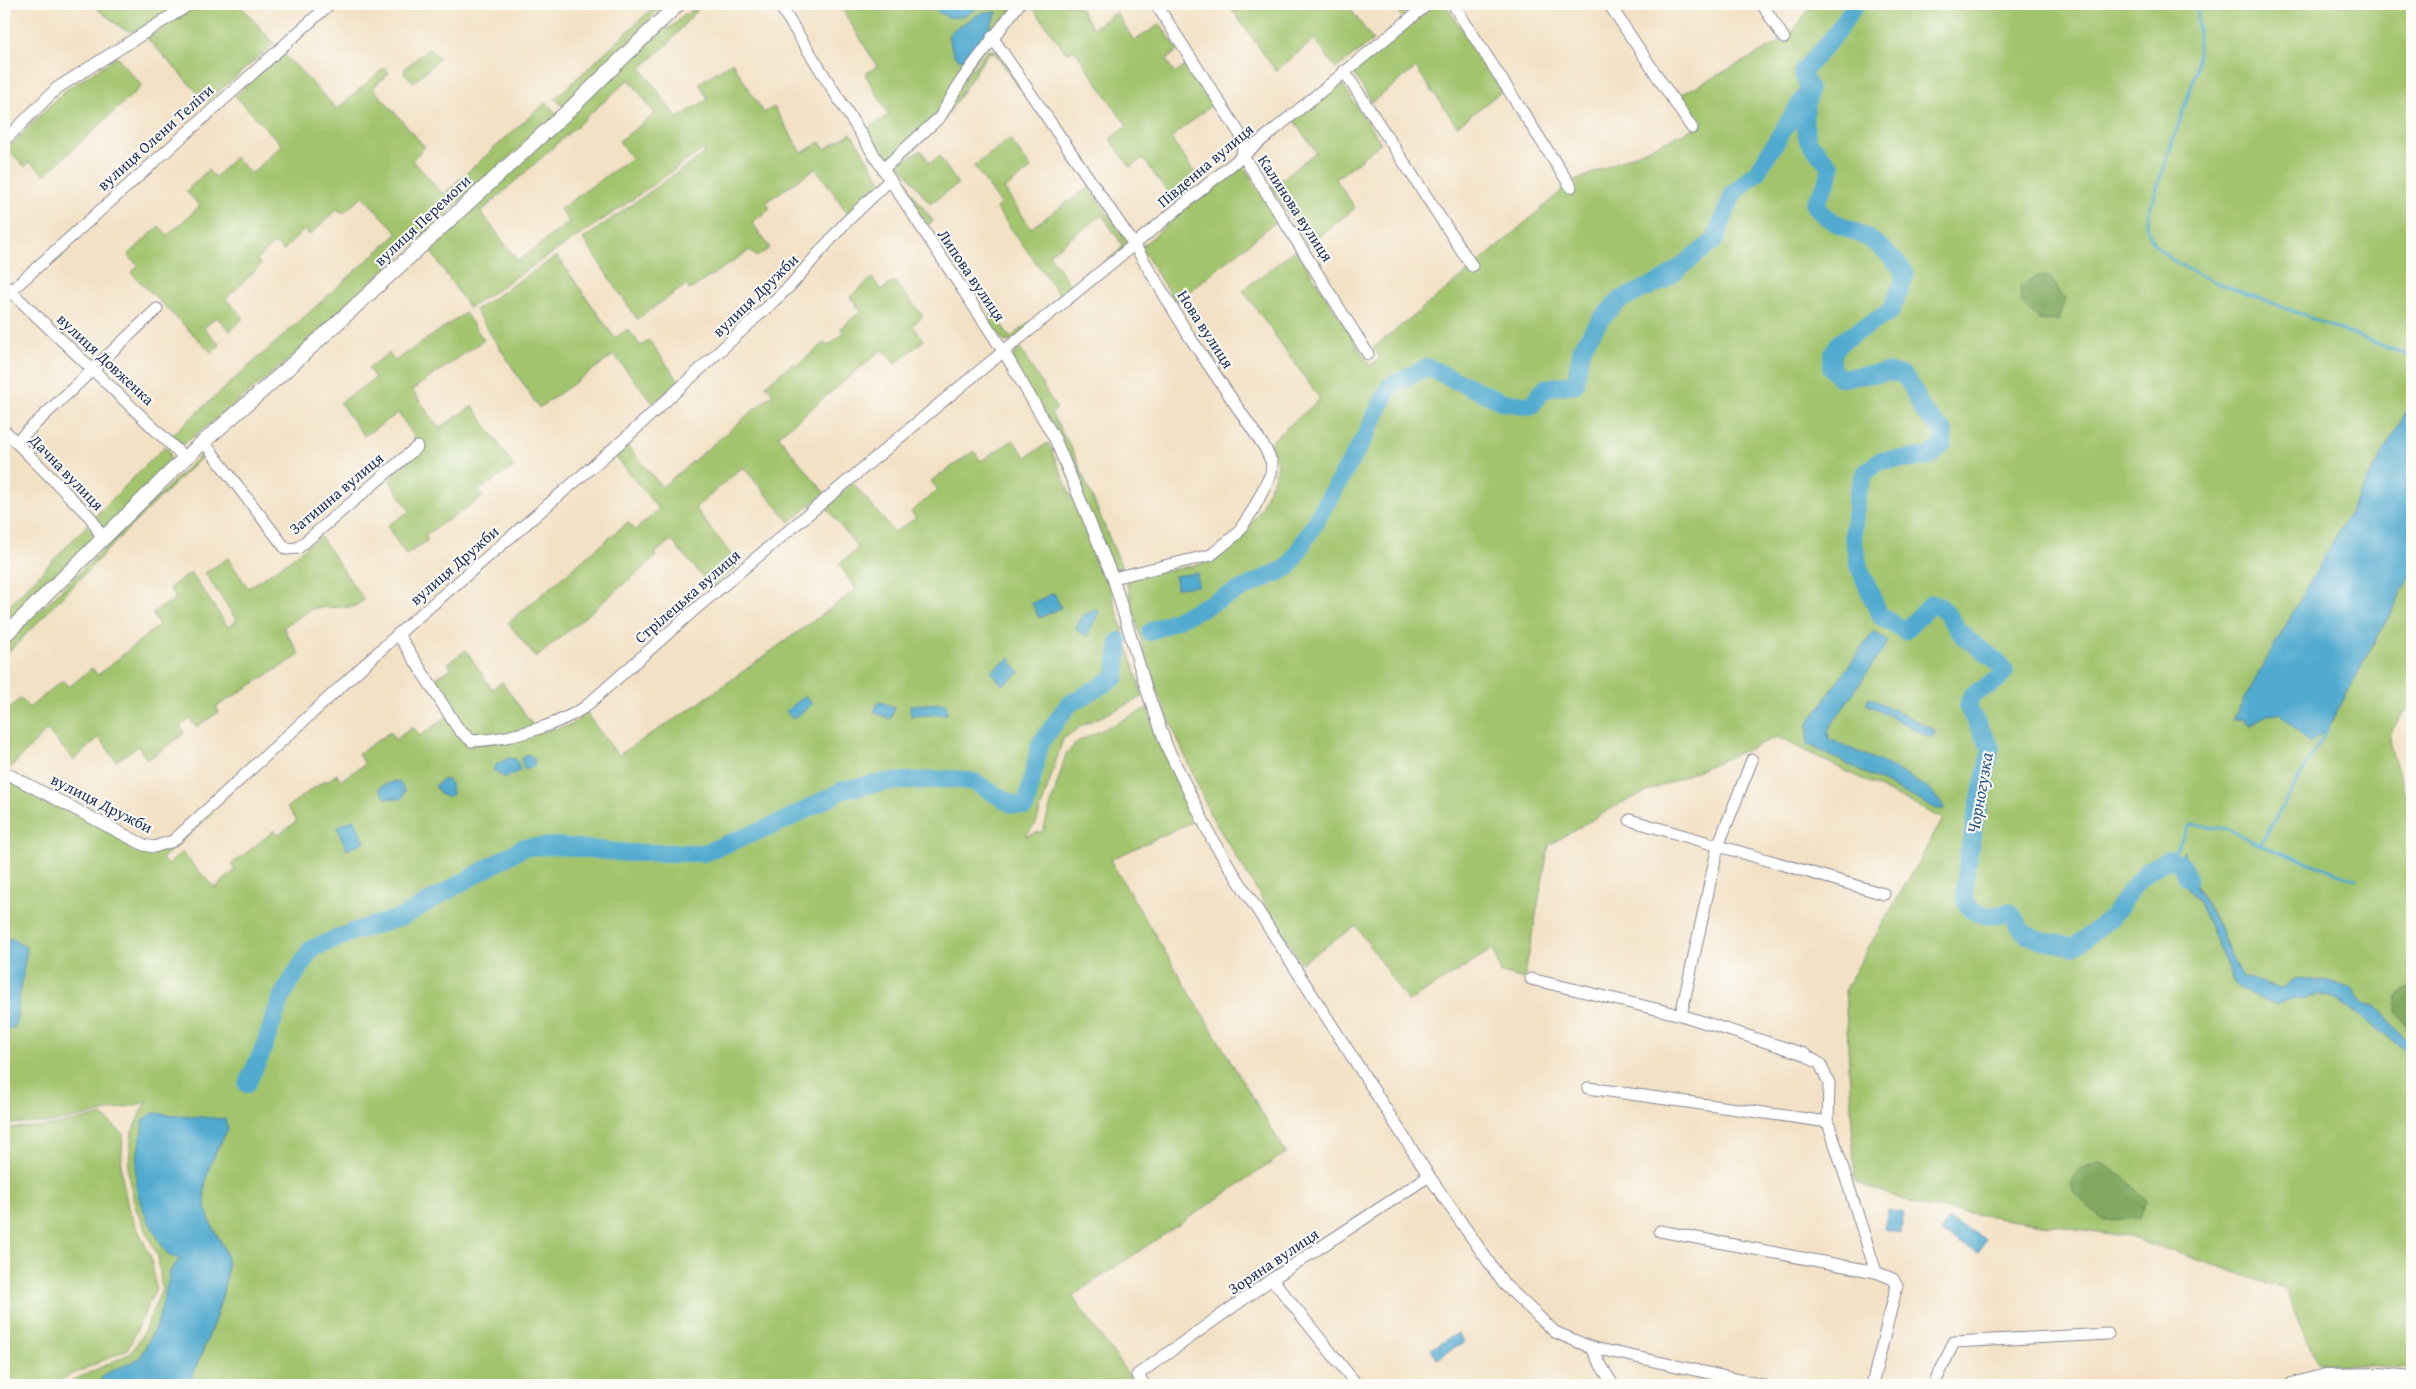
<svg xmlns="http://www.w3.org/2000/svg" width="2416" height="1389" font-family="'Gentium Book Plus',serif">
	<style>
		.green { fill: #a2c46d; stroke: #5e7a66; fill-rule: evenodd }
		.forest { fill: #81aa60; stroke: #4e6c5f }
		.water { fill: #51aacf; stroke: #366c96 }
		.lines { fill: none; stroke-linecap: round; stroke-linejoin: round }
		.stream { stroke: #51aacf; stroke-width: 3 }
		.river { stroke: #51aacf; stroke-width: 18 }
		.minor-casing { stroke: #878892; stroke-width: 13 }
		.major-casing { stroke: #878892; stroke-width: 16 }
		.minor { stroke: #fff; stroke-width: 11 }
		.major { stroke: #fff; stroke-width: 14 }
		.labels { text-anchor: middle; stroke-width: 4; stroke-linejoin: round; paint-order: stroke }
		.street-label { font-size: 16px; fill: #1b2f5e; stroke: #fdfcf7 }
		.water-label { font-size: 18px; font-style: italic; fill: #2e5a86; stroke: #fdfcf7 }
	</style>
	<rect width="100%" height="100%" fill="#fdfcf7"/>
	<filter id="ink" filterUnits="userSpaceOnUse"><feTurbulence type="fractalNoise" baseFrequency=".02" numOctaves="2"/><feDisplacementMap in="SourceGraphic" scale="10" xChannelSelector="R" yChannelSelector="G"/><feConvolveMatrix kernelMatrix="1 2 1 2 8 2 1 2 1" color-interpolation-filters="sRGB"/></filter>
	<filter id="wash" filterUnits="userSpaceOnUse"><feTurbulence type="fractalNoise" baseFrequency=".0096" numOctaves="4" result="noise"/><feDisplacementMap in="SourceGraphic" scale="20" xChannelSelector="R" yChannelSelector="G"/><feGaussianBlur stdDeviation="1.12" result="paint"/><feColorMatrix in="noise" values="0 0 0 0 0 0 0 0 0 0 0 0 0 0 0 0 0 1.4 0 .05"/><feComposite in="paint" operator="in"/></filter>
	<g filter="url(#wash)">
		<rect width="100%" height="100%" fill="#f3e1c5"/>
		<!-- green -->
		<g class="green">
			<path d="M 91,4 L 178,4 L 176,9 L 135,32 L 123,29 Z"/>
			<path d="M 201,4 L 244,4 L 241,6 L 274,44 L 206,102 L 147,38 Z"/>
			<path d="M 657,4 L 665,4 L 564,107 L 555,99 Z"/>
			<path d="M 696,4 L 702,4 L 668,44 L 641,68 L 677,118 L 708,99 L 699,83 L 732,62 L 764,113 L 774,107 L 802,153 L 820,142 L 825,149 L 851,133 L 882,182 L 848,214 L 816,168 L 766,202 L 770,209 L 752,222 L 770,248 L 756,257 L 750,250 L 690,290 L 686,285 L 637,319 L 583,239 L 705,153 L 702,150 L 616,211 L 469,308 L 432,253 L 432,246 L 437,239 L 655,36 L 675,24 L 685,13 L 687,15 L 691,10 L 693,11 L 697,6 ZM 629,79 L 655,114 L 619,141 L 631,158 L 560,209 L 569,222 L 518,261 L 481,212 Z"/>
			<path d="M 839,4 L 927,4 L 947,17 L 964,15 L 975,10 L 980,4 L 1015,4 L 937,115 L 890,158 L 883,158 L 865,130 L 889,115 L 865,74 L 877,66 ZM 997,12 L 991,24 L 954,29 Z"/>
			<path d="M 1030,4 L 1077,4 L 1093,28 L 1116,12 L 1134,41 L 1160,24 L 1178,50 L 1166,60 L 1175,73 L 1189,64 L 1215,102 L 1171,138 L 1199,179 L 1174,202 L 1143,158 L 1130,167 L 1110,139 L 1127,126 L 1074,49 L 1067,54 Z"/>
			<path d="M 1228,4 L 1347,4 L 1373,40 L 1336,69 L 1315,39 L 1276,71 Z"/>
			<path d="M 1392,4 L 1418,4 L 1402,17 Z"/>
			<path d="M 1436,4 L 1445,4 L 1502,91 L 1457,126 L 1416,68 L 1372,102 L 1352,71 Z"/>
			<path d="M 1813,4 L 2412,4 L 2412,401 L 2234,719 L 2243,719 L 2252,725 L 2269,714 L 2279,713 L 2309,743 L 2327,730 L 2412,573 L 2412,708 L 2401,715 L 2390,735 L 2391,750 L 2412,812 L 2412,1045 L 2389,1022 L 2385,1013 L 2377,1007 L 2363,1003 L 2352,989 L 2335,983 L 2295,978 L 2282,988 C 2266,988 2257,978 2242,979 C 2230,954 2220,927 2207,904 C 2194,881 2188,877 2184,850 L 2173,862 L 2177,865 L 2182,882 L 2199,902 L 2234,983 L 2240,989 L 2279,1005 L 2293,999 L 2307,998 L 2316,994 L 2337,999 L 2412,1055 L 2412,1368 L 2317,1362 L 2285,1289 L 2130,1237 L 1922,1206 L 1855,1182 L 1845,989 L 1943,819 L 1777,737 L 1621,803 L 1549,845 L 1524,979 L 1501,973 L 1493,949 L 1408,1002 L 1356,926 L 1301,963 L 1210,814 L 1149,673 L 1126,580 L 1213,561 L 1241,539 L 1259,512 L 1275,475 L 1277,460 L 1269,443 L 1320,399 L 1243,290 L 1296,249 L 1370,366 L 1380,358 L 1373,348 L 1468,272 L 1565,188 L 1575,181 L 1697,127 L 1678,96 L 1778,43 L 1790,35 Z"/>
			<path d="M 427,50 L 430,50 L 439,58 L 438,60 L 414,82 L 404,73 L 405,68 Z"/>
			<path d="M 993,50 L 998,52 L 1021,87 L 1020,89 L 994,52 L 988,53 L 944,120 L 901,163 L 921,150 L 930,163 L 939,156 L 958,184 L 930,204 L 900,164 L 897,173 L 933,221 L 928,225 L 897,181 L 893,174 L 894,164 L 987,51 Z"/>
			<path d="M 283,53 L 337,109 L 385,67 L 389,73 L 373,88 L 425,147 L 412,160 L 443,194 L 546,102 L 557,114 L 419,238 L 283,365 L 183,445 L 172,435 L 398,233 L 362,196 L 343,214 L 337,209 L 310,235 L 304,230 L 283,251 L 275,243 L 257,260 L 261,265 L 226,299 L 244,318 L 230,331 L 216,317 L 204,328 L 220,345 L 212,353 L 131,273 L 138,266 L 128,255 L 159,226 L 168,235 L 200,206 L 186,191 L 208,170 L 215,177 L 235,157 L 251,174 L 282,145 L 235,96 Z"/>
			<path d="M 117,57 L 142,86 L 45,175 L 30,162 L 25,167 L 7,149 L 64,91 Z"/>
			<path d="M 1340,81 L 1381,143 L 1336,179 L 1355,208 L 1308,246 L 1271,187 L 1316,152 L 1293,119 Z"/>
			<path d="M 1010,139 L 1031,169 L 1004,189 L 1031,228 L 1089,187 L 1128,242 L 1128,246 L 1011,342 L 1003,341 L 989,318 L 994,312 L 1010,338 L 1061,297 L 996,208 L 1001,204 L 974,166 ZM 1102,215 L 1122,244 L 1121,249 L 1072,288 L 1049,254 Z"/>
			<path d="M 1241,162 L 1278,220 L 1175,303 L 1141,247 Z"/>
			<path d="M 557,256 L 615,338 L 628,329 L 641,346 L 649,340 L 679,381 L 653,403 L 614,355 L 539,408 L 475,310 Z"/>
			<path d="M 872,278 L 882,290 L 894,281 L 923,316 L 912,325 L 924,340 L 895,364 L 883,349 L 778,436 L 825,493 L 790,522 L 743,467 L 695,508 L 739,565 L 712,588 L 671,540 L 654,554 L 656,557 L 536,658 L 508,623 L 628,522 L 635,530 L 659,510 L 615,456 L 627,445 L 662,487 L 773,394 L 766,385 L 793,363 L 796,366 L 824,343 L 828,346 L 844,333 L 841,328 L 861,311 L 850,297 Z"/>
			<path d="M 465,313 L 484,340 L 412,390 L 439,428 L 473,406 L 514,467 L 479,490 L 483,497 L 425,535 L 428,540 L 406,555 L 387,526 L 410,511 L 390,481 L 393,474 L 422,448 L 398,413 L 364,436 L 340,403 L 375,378 L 368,368 L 389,353 L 395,361 Z"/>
			<path d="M 1018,345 L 1057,409 L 1051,413 L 1073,451 L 1122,568 L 1115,569 L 1013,359 Z"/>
			<path d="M 1013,440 L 1026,457 L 1048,443 L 1107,578 L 1143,697 L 1083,725 L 1063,739 L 1036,824 L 1025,836 L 1043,831 L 1066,754 L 1077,742 L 1147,708 L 1194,821 L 1110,860 L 1286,1153 L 1072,1296 L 1136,1385 L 189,1385 C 201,1352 229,1295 227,1261 C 227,1250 217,1236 212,1226 C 195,1188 210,1162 228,1129 L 153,1113 L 180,1259 L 171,1269 L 158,1322 L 140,1358 L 103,1375 L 99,1385 L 63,1385 L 131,1353 L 143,1334 L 162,1289 L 158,1257 L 135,1206 L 128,1171 L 132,1132 L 142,1109 L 148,1101 L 140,1104 L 53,1123 L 4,1124 L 4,1030 L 15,1027 L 12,939 L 4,938 L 4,775 L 149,851 L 211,811 L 213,813 L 162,859 L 168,865 L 181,852 L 215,888 L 235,870 L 231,865 L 275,830 L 279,834 L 297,821 L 287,807 L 325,780 L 326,782 L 337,774 L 341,780 L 365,764 L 358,754 L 390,732 L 395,740 L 413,727 L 420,736 L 448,716 L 463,739 L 534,733 L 571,725 L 586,713 L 618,755 L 695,706 L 856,590 L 839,564 L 858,548 L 826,507 L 853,483 L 894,532 L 916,518 L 911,512 L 938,490 L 931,481 L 974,451 L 981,461 Z"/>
			<path d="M 165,446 L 170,452 L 170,464 L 104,530 L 94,517 Z"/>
			<path d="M 205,451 L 208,451 L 128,529 L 4,657 L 4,645 Z"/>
			<path d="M 90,522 L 94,530 L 93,539 L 4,630 L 4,611 Z"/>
			<path d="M 320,536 L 364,600 L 354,607 L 314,608 L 283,627 L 300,655 L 216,707 L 219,712 L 196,727 L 190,719 L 180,726 L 185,733 L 147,760 L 138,746 L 116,761 L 99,737 L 74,760 L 47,730 L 9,769 L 4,767 L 4,715 L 20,698 L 29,708 L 63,680 L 69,687 L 92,668 L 98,675 L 159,625 L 152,613 L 176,598 L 169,588 L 191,573 L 228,627 L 237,621 L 205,573 L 228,558 L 248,588 L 290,560 Z"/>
			<path d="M 466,650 L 492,689 L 502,682 L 534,727 L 479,739 L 466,735 L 433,680 L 451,668 L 448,663 Z"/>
			<path d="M 102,1115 L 123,1134 L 121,1171 L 128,1208 L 151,1258 L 156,1288 L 128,1349 L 49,1385 L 4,1385 L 4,1164 L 8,1128 L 53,1126 Z"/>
		</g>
		<!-- forest -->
		<g class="forest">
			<path d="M 2038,276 L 2050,277 L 2065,300 L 2058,321 L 2039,320 L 2022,303 L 2020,287 Z"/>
			<path d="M 2409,988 L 2412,995 L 2412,1033 L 2396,1012 L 2398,995 Z"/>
			<path d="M 2100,1162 L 2125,1178 L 2146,1201 L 2140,1218 L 2103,1220 L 2075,1194 L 2070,1183 L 2080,1169 Z"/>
		</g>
		<!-- water -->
		<g class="water">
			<path d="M 927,4 L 980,4 C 974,13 960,19 948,17 C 942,15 933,8 927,4 Z"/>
			<path d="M 983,12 L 997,12 C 990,27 977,54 960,60 L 954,55 L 948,36 L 954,29 Z"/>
			<path d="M 2412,401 L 2412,573 L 2327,730 L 2309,743 L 2279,713 L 2269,714 L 2251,725 L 2243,719 L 2233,719 Z"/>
			<path d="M 1197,573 L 1198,586 L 1176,588 L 1175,576 Z"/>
			<path d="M 1054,593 L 1061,608 L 1039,618 L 1032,603 Z"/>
			<path d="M 1095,609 L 1099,612 L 1087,636 L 1076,630 L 1081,617 Z"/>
			<path d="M 1874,631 L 1888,642 L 1828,730 L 1829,739 L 1890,766 L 1929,789 L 1946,809 L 1937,809 L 1807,744 L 1808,723 Z"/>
			<path d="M 1009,658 L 1020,673 L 1002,685 L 991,671 Z"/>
			<path d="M 805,696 L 812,704 L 793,719 L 786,711 Z"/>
			<path d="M 1869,697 L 1936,731 L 1932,738 L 1866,704 Z"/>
			<path d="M 879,701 L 895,708 L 890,719 L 874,712 Z"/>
			<path d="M 946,703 L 947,714 L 911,716 L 910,705 Z"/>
			<path d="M 527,754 L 534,758 L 535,765 L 525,770 L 521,760 Z"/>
			<path d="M 509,758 L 516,759 L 520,770 L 506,778 L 493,770 L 497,764 Z"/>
			<path d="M 442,780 L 448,780 L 451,784 L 452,795 L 448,797 L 441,795 L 435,786 Z"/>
			<path d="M 395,781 L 400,783 L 405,791 L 402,799 L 386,798 L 380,791 L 380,787 Z"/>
			<path d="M 354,819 L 365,841 L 347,850 L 337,827 Z"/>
			<path d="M 2184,850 C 2188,882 2198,887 2212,914 C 2222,935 2231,957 2242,978 C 2257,978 2267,988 2282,988 L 2295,978 L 2335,983 L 2352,989 L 2363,1003 L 2377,1007 L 2385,1013 L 2389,1022 L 2412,1045 L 2412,1055 L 2337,999 L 2316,994 L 2307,998 L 2293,999 L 2279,1005 L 2251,995 L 2240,989 L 2234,983 L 2199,902 L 2182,881 L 2177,865 L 2173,862 Z"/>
			<path d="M 4,938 L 12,939 L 27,948 L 15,1027 L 4,1030 Z"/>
			<path d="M 153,1113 L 225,1119 L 228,1129 C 210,1162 195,1188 212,1226 C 217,1236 227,1250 227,1261 C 229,1295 201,1352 189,1385 L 99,1385 L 103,1375 L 140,1358 L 158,1322 L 171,1269 L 180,1259 L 169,1256 C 158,1241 136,1201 136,1182 C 135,1161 140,1140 144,1120 Z"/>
			<path d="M 1888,1210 L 1904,1213 L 1900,1233 L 1884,1229 Z"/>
			<path d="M 1948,1219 L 1986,1239 L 1978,1253 L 1941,1232 Z"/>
			<path d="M 1458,1333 L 1464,1342 L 1437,1359 L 1431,1349 Z"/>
		</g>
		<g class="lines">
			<!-- stream -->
			<g class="stream">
				<path d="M 2198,4 L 2198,50 L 2196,72 L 2147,218 C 2147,229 2149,240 2158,248 C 2187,275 2231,288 2267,301 C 2315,320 2364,339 2412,357"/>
				<path d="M 2260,845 L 2357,880"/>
				<path d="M 2170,859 L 2190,825 L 2228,829 L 2260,845 L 2327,730"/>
			</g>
			<!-- river -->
			<g class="river">
				<path d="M 1856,4 L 1834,36 L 1802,72 L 1809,89 L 1804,121 L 1808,141 L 1831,167 L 1828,181 L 1814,205 C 1828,223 1850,228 1869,239 C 1884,248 1896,261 1906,274 L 1891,311 L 1839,343 L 1832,355 L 1831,368 L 1840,378 L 1891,372 L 1903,375 L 1911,385 L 1923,411 L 1944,432 L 1943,444 L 1929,457 L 1879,461 L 1864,474 L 1857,496 L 1853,537 L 1859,567 L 1880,616 L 1905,631 L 1932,603 C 1946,606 1951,622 1961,633 C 1975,649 1990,650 2005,671 L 1999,679 L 1971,696 L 1968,708 L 1991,748 C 1986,774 1957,887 1967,904 C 1974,918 1996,917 2009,912 C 2017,919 2020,929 2025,933 C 2035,941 2062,944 2074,947 L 2111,918 L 2138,881 L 2149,870 L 2170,859 L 2180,863 L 2188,878"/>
				<path d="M 1150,632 L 1289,567 L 1366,435 L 1390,386 L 1427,367 L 1503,402 L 1531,406 L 1545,388 L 1575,384 L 1582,347 L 1601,319 L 1620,300 L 1664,280 L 1715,240 L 1733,194 L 1757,172 L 1804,97"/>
				<path d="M 247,1084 L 262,1052 L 282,996 L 311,949 L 355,931 L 402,917 L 524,847 L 558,846 L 628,853 L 704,853 L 784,821 L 845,789 L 886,782 L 954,779 L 974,782 L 1012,804 L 1026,806 L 1040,744 L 1068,705 L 1116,677 L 1119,641"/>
			</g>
		</g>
	</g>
	<g filter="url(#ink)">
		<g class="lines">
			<defs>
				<g id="minor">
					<path d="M 779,4 L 883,169 L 1004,352 L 1055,439 L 1113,578 L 1147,691 L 1167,747 L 1213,841 L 1429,1176 L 1504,1284 L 1555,1332 L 1590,1347 L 1763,1385"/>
					<path d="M 1156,4 L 1240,134 L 1244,143 L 1242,154 L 1368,354"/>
					<path d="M 1453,4 L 1571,187"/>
					<path d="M 1609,4 L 1692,128"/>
					<path d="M 1762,4 L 1784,38"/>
					<path d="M 992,37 L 1135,246 L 1189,336 L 1265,448 L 1272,463 L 1271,474 L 1253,510 L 1237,534 L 1211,555 L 1113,578"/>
					<path d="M 1344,71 L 1472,266"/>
					<path d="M 4,141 L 57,88 L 190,4"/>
					<path d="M 883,169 L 940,117 L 961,81 L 1019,4"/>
					<path d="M 4,285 L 185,458"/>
					<path d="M 4,297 L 330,4"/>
					<path d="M 4,430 L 91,518 L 103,539"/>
					<path d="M 203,441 L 286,549 L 298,548 L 417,447"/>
					<path d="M 16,442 L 157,309"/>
					<path d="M 398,634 L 459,730 L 472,741 C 508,740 554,727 585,707 L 700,605 L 949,396 L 1428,4"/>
					<path d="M 4,772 L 144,845 L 154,847 L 173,841 L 398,634 L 629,435 L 790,286 L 845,223 L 890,180"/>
					<path d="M 1630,820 L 1884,894"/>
					<path d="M 1531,979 L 1681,1015 L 1804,1054 L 1820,1064 L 1829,1083 L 1828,1122 L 1876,1272 L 1893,1279 L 1897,1285 L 1872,1385"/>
					<path d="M 1681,1015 L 1718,846 L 1752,760"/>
					<path d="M 1588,1088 L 1828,1122"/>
					<path d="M 1660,1231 L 1876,1272"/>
					<path d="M 1272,1279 L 1357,1385"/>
					<path d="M 1590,1347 L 1613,1385"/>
					<path d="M 1145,1385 L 1137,1375 L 1272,1279 L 1429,1176"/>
					<path d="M 1934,1385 L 1954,1342 L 2108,1334"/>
				</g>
				<g id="major">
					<path d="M 4,636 L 185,458 L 286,370 L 568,111 L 678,4"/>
					<path d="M 2292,1385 L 2326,1376 L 2380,1375 L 2412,1378"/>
				</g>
			</defs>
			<!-- minor casing -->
			<use href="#minor" class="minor-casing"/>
			<!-- major casing -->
			<use href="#major" class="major-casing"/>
			<!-- minor -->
			<use href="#minor" class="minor"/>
			<!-- major -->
			<use href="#major" class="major"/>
		</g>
	</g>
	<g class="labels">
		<!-- street labels -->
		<g class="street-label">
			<text transform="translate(155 137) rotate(-42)" y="6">вулиця Олени Теліги</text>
			<text transform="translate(1205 165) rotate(-40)" y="6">Південна вулиця</text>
			<text transform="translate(1296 208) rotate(57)" y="6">Калинова вулиця</text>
			<text transform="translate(422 220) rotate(-43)" y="6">вулиця Перемоги</text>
			<text transform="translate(972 275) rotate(56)" y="6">Липова вулиця</text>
			<text transform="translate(755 295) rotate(-44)" y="6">вулиця Дружби</text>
			<text transform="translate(1206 329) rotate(57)" y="6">Нова вулиця</text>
			<text transform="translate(106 359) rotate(43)" y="6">вулиця Довженка</text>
			<text transform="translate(67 472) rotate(46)" y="6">Дачна вулиця</text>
			<text transform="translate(336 493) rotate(-40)" y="6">Затишна вулиця</text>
			<text transform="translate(454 565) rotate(-41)" y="6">вулиця Дружби</text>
			<text transform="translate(687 596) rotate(-41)" y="6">Стрілецька вулиця</text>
			<text transform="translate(102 803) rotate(27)" y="6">вулиця Дружби</text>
			<text transform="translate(1273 1261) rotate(-34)" y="6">Зоряна вулиця</text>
		</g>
		<!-- water labels -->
		<g class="water-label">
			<text transform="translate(1980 793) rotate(-80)" y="6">Чорногузка</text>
		</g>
	</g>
	<!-- margin -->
	<rect width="2416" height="1389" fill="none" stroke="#fdfcf7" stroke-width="20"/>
</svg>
